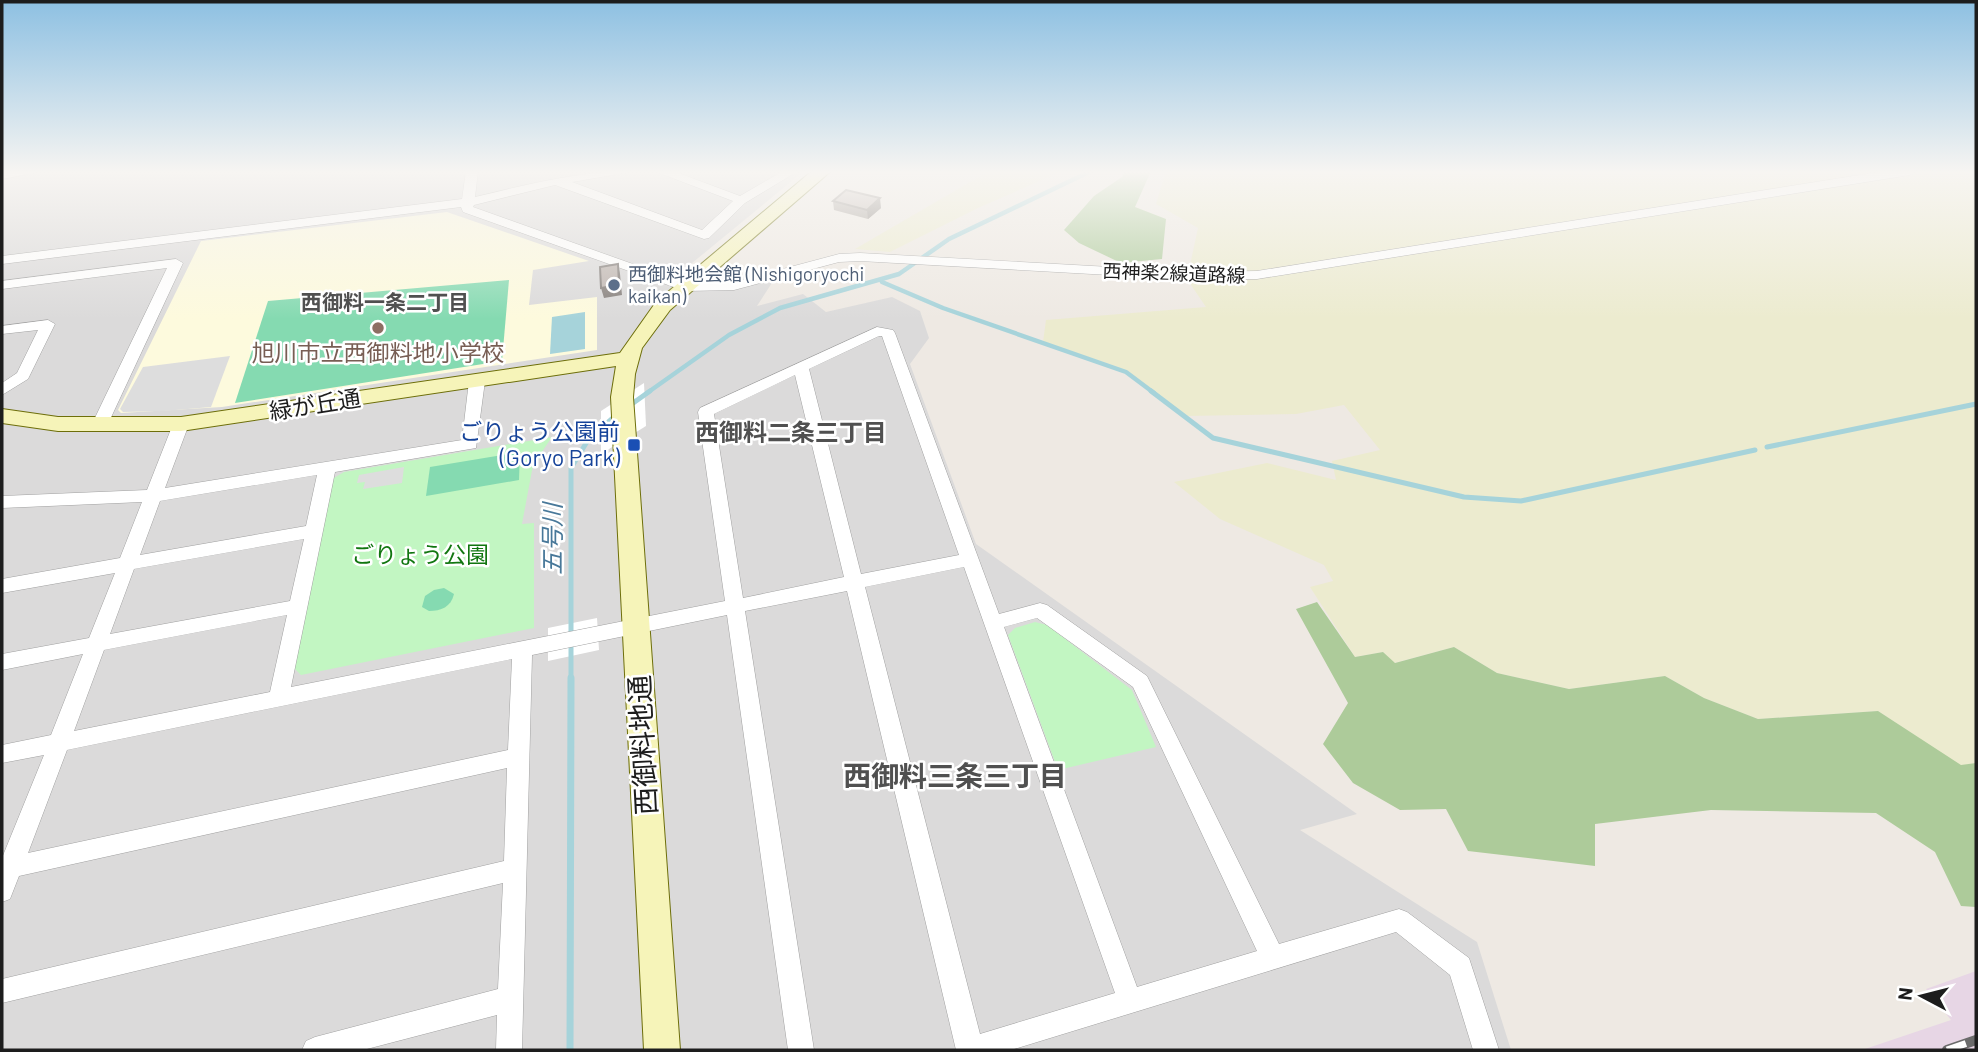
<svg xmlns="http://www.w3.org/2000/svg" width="1978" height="1052" font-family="Barlow,'Noto Sans JP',sans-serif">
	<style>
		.residential { fill: #dbdada }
		.industrial { fill: #e7d6e5 }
		.education { fill: #fdfadd }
		.farmland { fill: #ecebcf }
		.forest { fill: #adcb9a }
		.park { fill: #c2f6c2 }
		.pitch { fill: #85dab1 }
		.parking { fill: #ddd }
		.water { fill: #a6d3da }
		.pier { fill: #fff }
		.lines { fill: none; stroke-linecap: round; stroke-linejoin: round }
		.stream-far2 { stroke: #a6d3da; stroke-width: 4.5 }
		.stream-far1 { stroke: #a6d3da; stroke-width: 5 }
		.stream { stroke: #a6d3da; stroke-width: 7 }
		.street-casing { stroke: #a1a1a1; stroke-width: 1 }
		.secondary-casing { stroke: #6d6e0a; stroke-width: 2 }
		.street { fill: #fff; fill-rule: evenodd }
		.secondary { fill: #f6f4b9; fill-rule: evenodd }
		.rail-casing { stroke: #6b6b6b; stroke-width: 10 }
		.rail { stroke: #fff; stroke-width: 7; stroke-dasharray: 20; stroke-linecap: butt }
		.wall { fill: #a39c97 }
		.shaded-wall { fill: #857f7b }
		.building { fill: #beb5b0; stroke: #857f7b; stroke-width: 2 }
		.service-dot { fill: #5c6f8a; stroke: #fff; stroke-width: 2.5 }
		.education-dot { fill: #8d6e63; stroke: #fff; stroke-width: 2.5 }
		.transit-dot { fill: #1a4fb4; stroke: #fff; stroke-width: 2.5 }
		.labels { text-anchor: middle; stroke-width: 5; stroke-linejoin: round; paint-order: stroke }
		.far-street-label { font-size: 19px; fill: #1d1d1d; stroke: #fff }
		.far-service-label { font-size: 19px; fill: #4e5e75; stroke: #fff; text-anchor: start }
		.far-neighbourhood-label { font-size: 21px; font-weight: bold; fill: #505050; stroke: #fff }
		.education-label { font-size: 23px; fill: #785e54; stroke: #fff }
		.street-label { font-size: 23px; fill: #1d1d1d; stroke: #fff }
		.transit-label { font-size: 23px; fill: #164399; stroke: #fff; text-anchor: end }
		.park-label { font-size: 23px; fill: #117610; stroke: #fff }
		.neighbourhood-label { font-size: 24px; font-weight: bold; fill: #505050; stroke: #fff }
		.water-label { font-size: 24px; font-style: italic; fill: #487899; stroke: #fff }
		.near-street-label { font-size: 28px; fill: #1d1d1d; stroke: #fff }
		.near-neighbourhood-label { font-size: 28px; font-weight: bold; fill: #505050; stroke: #fff }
	</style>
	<rect width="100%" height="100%" fill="#eee9e3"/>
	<!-- residential -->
	<path class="residential" d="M 2,171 L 804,171 L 686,268 L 739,277 L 779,272 L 757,306 L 803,294 L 826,312 L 892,297 L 920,311 L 929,338 L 910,364 L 976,544 L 1357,814 L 1300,830 L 1477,942 L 1511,1050 L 2,1050 Z"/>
	<!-- industrial -->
	<path class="industrial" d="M 1976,971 L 1976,1050 L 1862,1050 L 1951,1020 L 1926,989 Z"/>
	<!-- education -->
	<path class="education" d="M 447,212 L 589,261 L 533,270 L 529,305 L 597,297 L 597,350 L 222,407 L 121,413 L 118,410 L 201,241 Z"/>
	<!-- farmland -->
	<g class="farmland">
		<path d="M 989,171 L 1062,171 L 978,208 L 890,252 L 855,249 Z"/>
		<path d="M 1166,171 L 1976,171 L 1976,763 L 1961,766 L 1878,711 L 1758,719 L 1704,698 L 1665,676 L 1569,689 L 1497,673 L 1454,647 L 1394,663 L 1383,652 L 1355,657 L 1310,587 L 1333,581 L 1324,565 L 1220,519 L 1174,482 L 1267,463 L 1336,480 L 1332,461 L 1380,450 L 1344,405 L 1296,414 L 1185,416 L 1118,367 L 1043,342 L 1046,320 L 1206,307 L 1187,279 L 1198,228 L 1156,204 Z"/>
	</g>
	<!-- forest -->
	<g class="forest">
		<path d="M 1125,171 L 1151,171 L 1135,207 L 1166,219 L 1162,259 L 1121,263 L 1079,243 L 1064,230 L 1094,196 L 1122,177 Z"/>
		<path d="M 1317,602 L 1355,657 L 1383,652 L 1395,663 L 1454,647 L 1497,673 L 1569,689 L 1665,676 L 1704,698 L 1758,719 L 1878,711 L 1961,765 L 1976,763 L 1976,907 L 1961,906 L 1935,852 L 1876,813 L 1711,810 L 1595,824 L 1595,866 L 1468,851 L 1446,809 L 1400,810 L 1353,783 L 1323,744 L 1348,703 L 1296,609 Z"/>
	</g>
	<!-- park -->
	<g class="park">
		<path d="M 552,437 L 533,465 L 522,524 L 534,523 L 534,628 L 301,675 L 294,668 L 332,479 L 344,472 Z"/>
		<path d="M 1035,622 L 1047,625 L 1132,690 L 1156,747 L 1058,770 L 1008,635 L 1015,628 Z"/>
	</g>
	<!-- pitch -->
	<g class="pitch">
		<path d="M 509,280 L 502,361 L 235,403 L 268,301 Z"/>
		<path d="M 520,452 L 519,480 L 426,496 L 430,467 Z"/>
		<path d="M 444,588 L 454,594 C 451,607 441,611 429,611 L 422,607 L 425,596 L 434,590 Z"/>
	</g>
	<!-- parking -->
	<g class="parking">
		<path d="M 230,356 L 211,407 L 164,411 L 123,412 L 120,409 L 143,367 Z"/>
		<path d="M 404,467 L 402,483 L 363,489 L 365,482 L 357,483 L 359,475 Z"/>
	</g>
	<!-- water -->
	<path class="water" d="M 585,312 L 585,349 L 550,354 L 552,317 Z"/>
	<!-- pier -->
	<g class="pier">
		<path d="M 644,383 L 646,426 L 601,454 L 601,411 Z"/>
		<path d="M 597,618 L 599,650 L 548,661 L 548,628 Z"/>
	</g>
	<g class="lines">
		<!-- stream-far2 -->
		<g class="stream-far2">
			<path d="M 882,282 L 943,308 L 1126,372 L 1154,393"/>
			<path d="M 647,393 L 729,335 L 780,308 L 899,274 L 949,239 L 1091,171"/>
		</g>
		<!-- stream-far1 -->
		<g class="stream-far1">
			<path d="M 1151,391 L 1213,438 L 1464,497 L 1521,501 L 1755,450"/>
			<path d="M 629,406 L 650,391"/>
			<path d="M 1767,447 L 1976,404"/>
			<path d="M 571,680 L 571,468 L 588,440 L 616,415"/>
		</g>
		<!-- stream -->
		<path class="stream" d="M 570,1050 L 571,678"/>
		<defs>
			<g id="street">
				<path d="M 2,171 L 44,171 L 2,179 Z"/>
				<path d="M 466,171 L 478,171 L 475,197 C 529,184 580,171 636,171 L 572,182 L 702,230 L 733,201 L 654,171 L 673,171 L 740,196 L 783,171 L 798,171 L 745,203 L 709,238 L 704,239 L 555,185 L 474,205 L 473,207 L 686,283 L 734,282 L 839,254 L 860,253 L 1199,272 L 1257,271 L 1885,171 L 1916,171 L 1910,175 L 1257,279 L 1199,280 L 860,261 L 839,262 L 734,290 L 685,291 L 463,212 L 461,207 L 2,264 L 2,256 L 462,199 Z"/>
				<path d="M 176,259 L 183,263 L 107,426 L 105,430 L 93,430 L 91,426 L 167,268 L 2,289 L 2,281 Z"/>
				<path d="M 48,320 L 55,324 L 28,379 L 2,395 L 2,383 L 17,373 L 38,330 L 2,334 L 2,326 Z"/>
				<path d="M 877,327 L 893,330 L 895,333 L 999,614 L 1040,603 L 1047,605 L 1147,676 L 1279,944 L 1399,909 L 1407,912 L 1469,958 L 1499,1050 L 1473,1050 L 1450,975 L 1396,932 L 1011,1050 L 956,1050 L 847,591 L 745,611 L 814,1050 L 788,1050 L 727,615 L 532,655 L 522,1050 L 496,1050 L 497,1015 L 363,1050 L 302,1050 L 306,1041 L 315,1037 L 498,989 L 503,883 L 2,1003 L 2,979 L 504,861 L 507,768 L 19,876 L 10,899 L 2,902 L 2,858 L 44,755 L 2,763 L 2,745 L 51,735 L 83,654 L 2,670 L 2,654 L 89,638 L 115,573 L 2,593 L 2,579 L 120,558 L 142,502 L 2,508 L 2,496 L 147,490 L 173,424 L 181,419 L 189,424 L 165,488 L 462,440 L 469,381 L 477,376 L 482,378 L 485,381 L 476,448 L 335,472 L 291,687 L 725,601 L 698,412 L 700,408 ZM 879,336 L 882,336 L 959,555 L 861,574 L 809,369 ZM 795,375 L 844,577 L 743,598 L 714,414 ZM 317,475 L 306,526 L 140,555 L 160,501 ZM 304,539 L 290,601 L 110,634 L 134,569 ZM 964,567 L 1115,993 L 980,1034 L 865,587 ZM 287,615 L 270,692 L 74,731 L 104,650 ZM 1037,618 L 1133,687 L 1257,951 L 1137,987 L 1004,627 ZM 512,659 L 508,750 L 28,853 L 67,750 Z"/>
			</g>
			<path id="secondary" d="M 812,171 L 831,171 L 670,310 L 642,348 L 635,374 L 633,397 L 680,1050 L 644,1050 L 611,397 L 616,366 L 181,431 L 58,431 L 2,423 L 2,409 L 58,417 L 181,417 L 620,353 L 656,302 Z"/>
		</defs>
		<!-- street casing -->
		<use href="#street" class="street-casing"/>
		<!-- secondary casing -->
		<use href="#secondary" class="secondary-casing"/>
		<!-- street -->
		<use href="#street" class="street"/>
		<!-- secondary -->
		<use href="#secondary" class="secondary"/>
		<defs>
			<path id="rail" d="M 1947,1050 L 1976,1040"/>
		</defs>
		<!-- rail casing -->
		<use href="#rail" class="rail-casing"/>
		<!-- rail -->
		<use href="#rail" class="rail"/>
	</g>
	<!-- wall -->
	<path class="wall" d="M 833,201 L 881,208 L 868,219 L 834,210 Z"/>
	<!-- shaded-wall -->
	<g class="shaded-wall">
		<path d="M 880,198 L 881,208 L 868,219 L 867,210 Z"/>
		<path d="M 618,264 L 620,274 L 622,295 L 604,298 L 601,288 Z"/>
	</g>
	<!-- building -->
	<g class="building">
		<path d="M 846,190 L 880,198 L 867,210 L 833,201 Z"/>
		<path d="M 618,264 L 619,285 L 601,288 L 600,267 Z"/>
	</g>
	<!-- sky -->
	<linearGradient id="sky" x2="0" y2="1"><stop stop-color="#8dc0e2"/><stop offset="0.54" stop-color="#f7f5f2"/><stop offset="1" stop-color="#f7f5f2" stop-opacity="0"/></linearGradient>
	<rect width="1978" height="319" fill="url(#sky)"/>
	<!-- markers -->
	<circle class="service-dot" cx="614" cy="285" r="7"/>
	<circle class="education-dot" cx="378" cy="328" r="7"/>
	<rect class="transit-dot" x="627" y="438" width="14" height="14" rx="3.5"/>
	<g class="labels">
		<!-- far-street labels -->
		<g class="far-street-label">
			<text transform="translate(1174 273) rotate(2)" y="7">西神楽2線道路線</text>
		</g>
		<!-- far-service labels -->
		<g class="far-service-label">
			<text x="628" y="281">西御料地会館 (Nishigoryochi<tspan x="628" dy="22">kaikan)</tspan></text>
		</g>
		<!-- far-neighbourhood labels -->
		<g class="far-neighbourhood-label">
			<text x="385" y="310">西御料一条二丁目</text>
		</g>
		<!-- education labels -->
		<g class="education-label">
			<text x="378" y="361">旭川市立西御料地小学校</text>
		</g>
		<!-- street labels -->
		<g class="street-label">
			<text transform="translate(315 405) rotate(-9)" y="8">緑が丘通</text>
		</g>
		<!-- transit labels -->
		<g class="transit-label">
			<text x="620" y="440">ごりょう公園前<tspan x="620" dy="26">(Goryo Park)</tspan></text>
		</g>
		<!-- park labels -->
		<g class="park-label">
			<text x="420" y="563">ごりょう公園</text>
		</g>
		<!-- neighbourhood labels -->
		<g class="neighbourhood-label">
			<text x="791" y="441">西御料二条三丁目</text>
		</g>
		<!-- water labels -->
		<g class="water-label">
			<text transform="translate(553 539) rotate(-90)" y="8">五号川</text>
		</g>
		<!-- near-street labels -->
		<g class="near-street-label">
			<text transform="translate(643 745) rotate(-93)" y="10">西御料地通</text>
		</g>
		<!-- near-neighbourhood labels -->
		<g class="near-neighbourhood-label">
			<text x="955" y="786">西御料三条三丁目</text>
		</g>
	</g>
	<!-- border -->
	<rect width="1978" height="1052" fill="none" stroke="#1d1d1d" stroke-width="7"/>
	<!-- north arrow -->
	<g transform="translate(1922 996) rotate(277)" stroke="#ffffff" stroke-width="5" paint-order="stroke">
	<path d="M0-5L12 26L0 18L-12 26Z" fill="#1d1d1d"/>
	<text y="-10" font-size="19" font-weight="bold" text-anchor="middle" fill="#1d1d1d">N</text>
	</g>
</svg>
